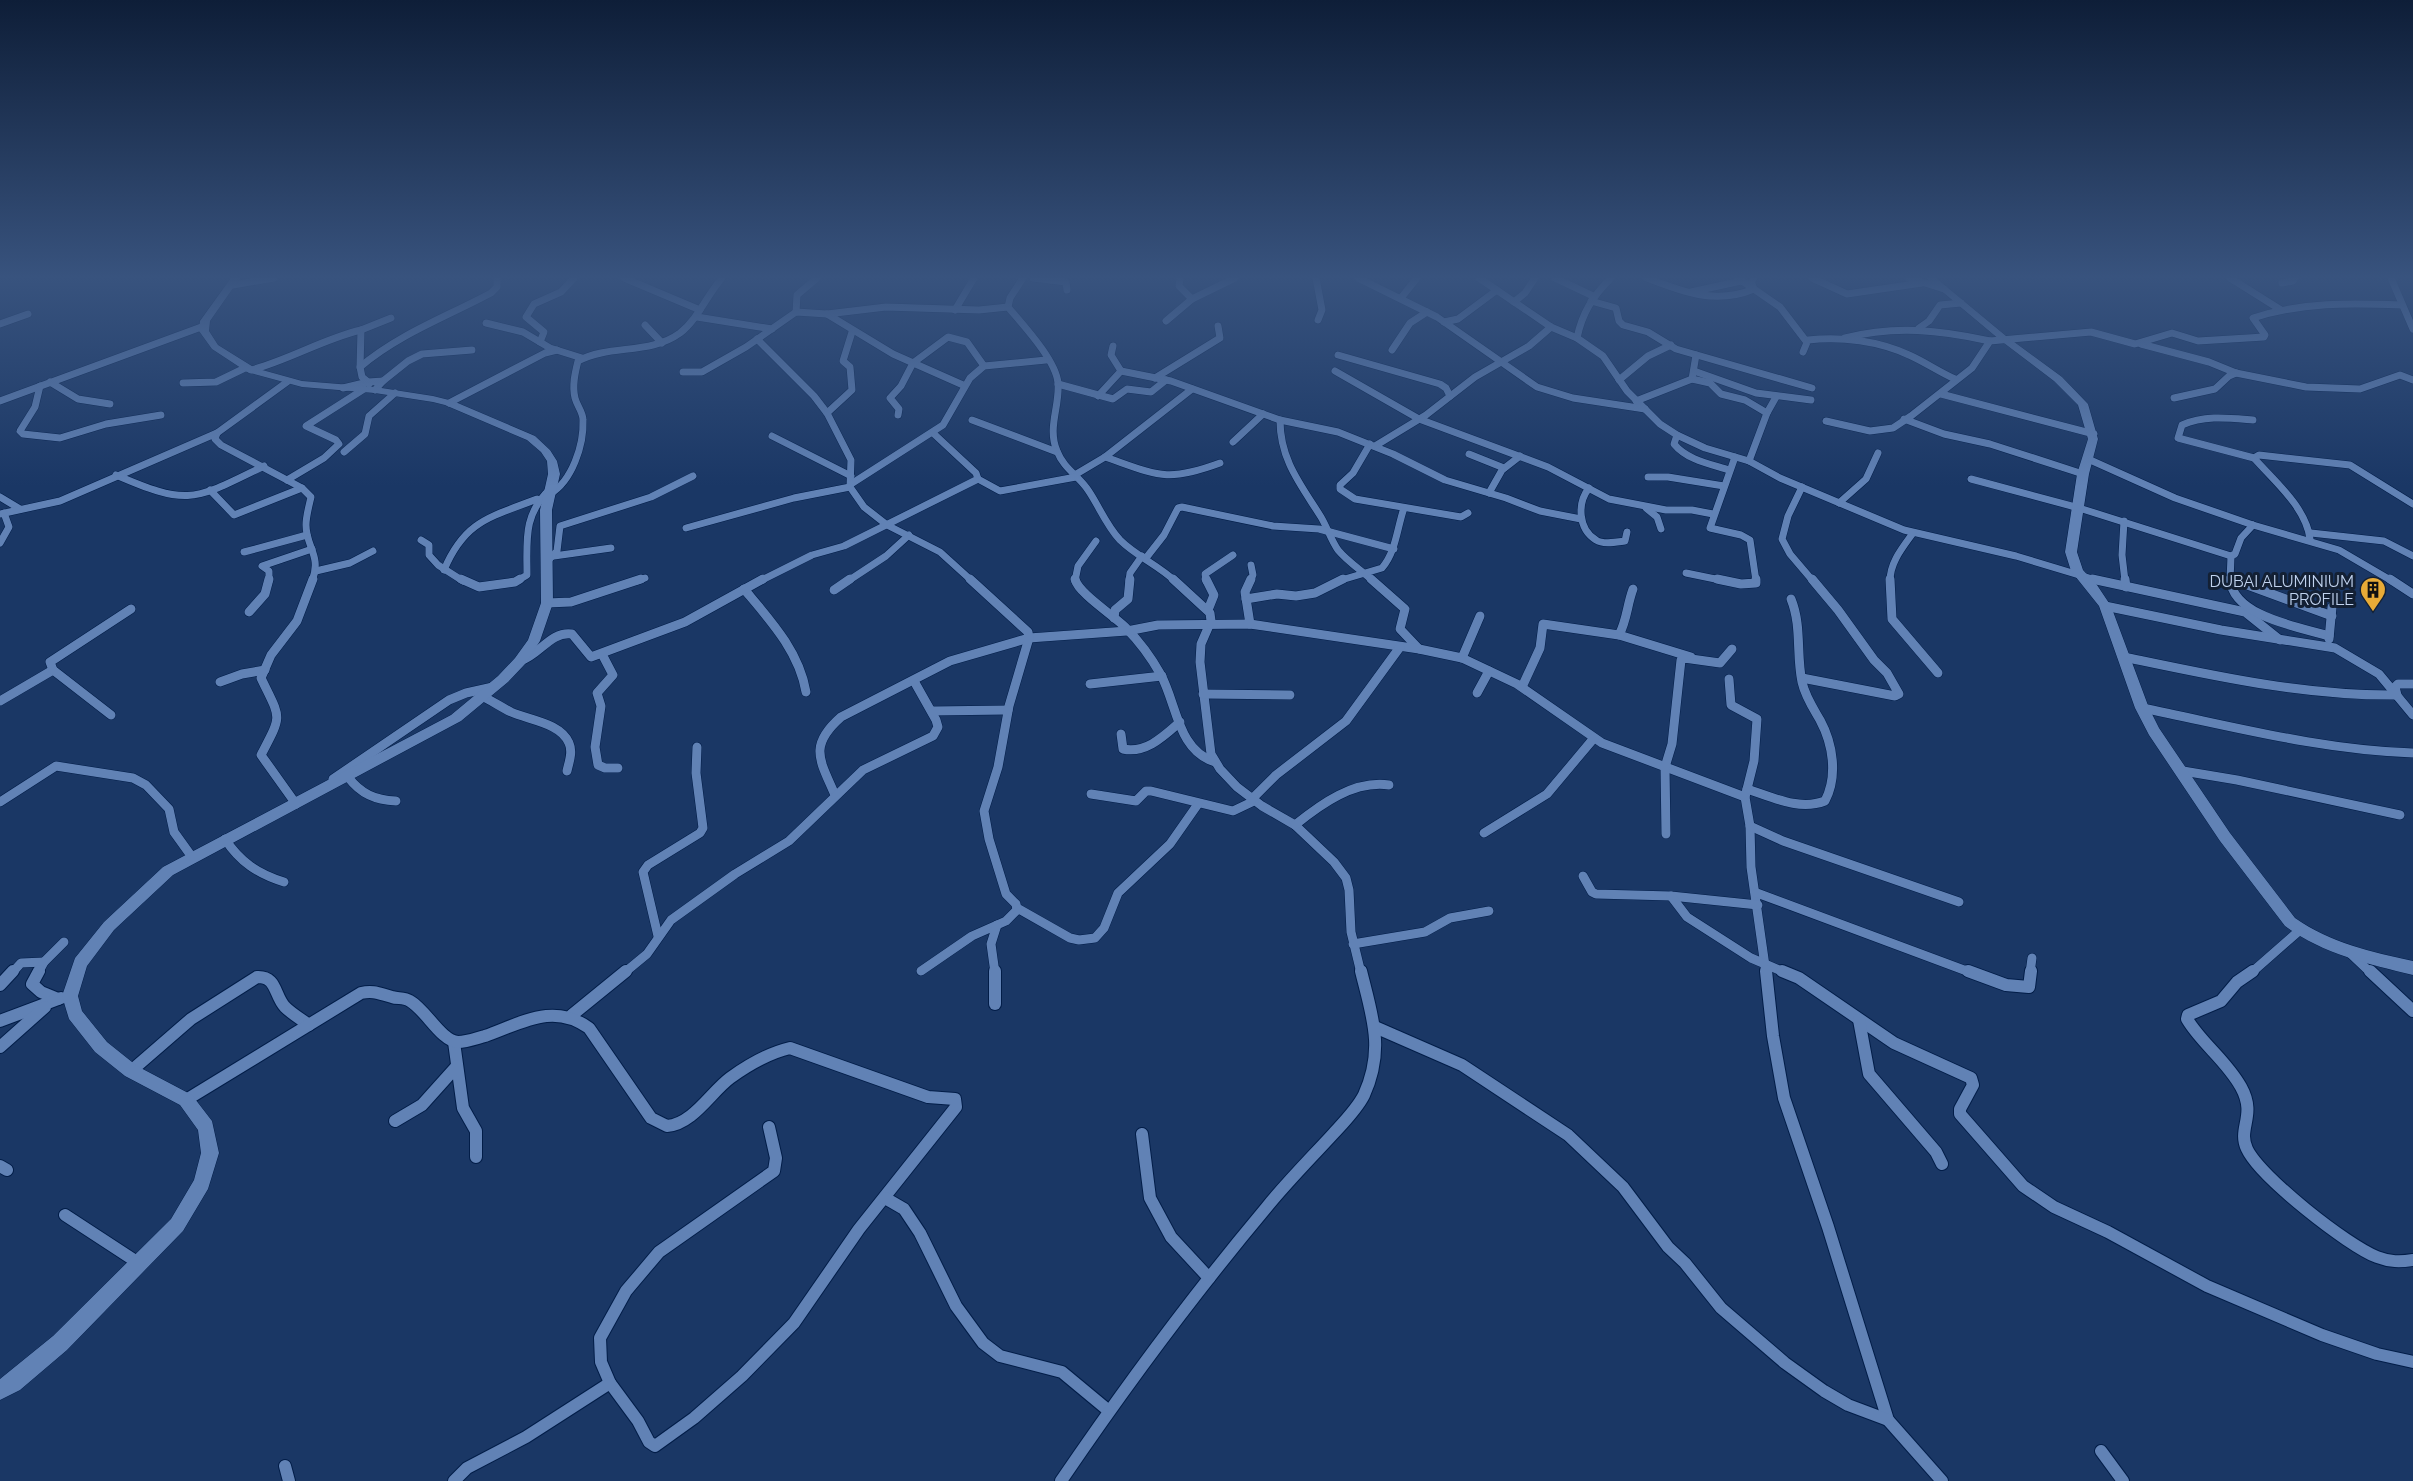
<svg xmlns="http://www.w3.org/2000/svg" width="2413" height="1481" font-family="Raleway,sans-serif">
	<style>
		.lines { fill: none; stroke-linecap: round; stroke-linejoin: round }
		.street-far2-casing { stroke: #021d48; stroke-width: 8 }
		.street-far1-casing { stroke: #021d48; stroke-width: 10 }
		.street-casing { stroke: #021d48; stroke-width: 14 }
		.secondary-casing { stroke: #021d48; stroke-width: 1 }
		.street-far2 { stroke: #6182b5; stroke-width: 7 }
		.street-far1 { stroke: #6182b5; stroke-width: 9 }
		.street { stroke: #6182b5; stroke-width: 12 }
		.secondary { fill: #6182b5; fill-rule: evenodd }
		.labels { text-anchor: middle; stroke-width: 6; stroke-linejoin: round; paint-order: stroke }
		.poi-label { font-size: 16px; fill: #c1d3ef; stroke: #132034; text-anchor: end }
	</style>
	<rect width="100%" height="100%" fill="#1a3765"/>
	<g class="lines">
		<defs>
			<g id="street-far2">
				<path d="M 624,278 L 700,310"/>
				<path d="M 1023,278 L 1010,298 L 1008,307 C 1023,325 1056,360 1058,383 C 1060,406 1047,428 1057,451 C 1064,469 1078,475 1088,490 C 1099,506 1106,525 1120,540 C 1136,556 1158,565 1175,581"/>
				<path d="M 1033,278 L 1066,282 L 1067,290"/>
				<path d="M 1180,278 L 1179,286 L 1192,299"/>
				<path d="M 1316,278 L 1322,310 L 1318,320"/>
				<path d="M 1358,278 L 1437,317 L 1537,387 L 1573,398 L 1645,409"/>
				<path d="M 1479,278 L 1551,327 L 1577,338 L 1603,356 L 1627,391 L 1660,424 L 1677,435 L 1705,448 L 1749,461 L 1780,478 L 1904,530 L 2016,556 L 2099,581"/>
				<path d="M 1555,278 L 1593,296"/>
				<path d="M 1647,278 C 1683,292 1716,305 1754,289 L 1751,282 L 1754,278"/>
				<path d="M 1738,278 L 1780,307 L 1806,341"/>
				<path d="M 1812,278 L 1847,294 L 1922,283"/>
				<path d="M 1909,278 L 1944,289"/>
				<path d="M 2230,278 L 2281,310"/>
				<path d="M 2391,278 L 2413,329"/>
				<path d="M 2282,283 L 2293,281 L 2295,278"/>
				<path d="M 233,285 L 274,278"/>
				<path d="M 1691,292 L 1741,281"/>
				<path d="M 1401,298 L 1417,278"/>
				<path d="M 1591,301 L 1616,308 L 1619,321 L 1623,325 L 1648,332 L 1676,349 L 1812,388"/>
				<path d="M 1514,302 L 1525,293 L 1535,278"/>
				<path d="M 955,310 L 974,278"/>
				<path d="M 796,312 L 797,295 L 817,278"/>
				<path d="M 827,314 L 893,354 L 963,385"/>
				<path d="M 697,317 L 772,329"/>
				<path d="M 1166,321 L 1192,299 L 1235,278"/>
				<path d="M 1444,322 L 1458,319 L 1497,290"/>
				<path d="M 486,323 L 523,332 L 550,348 L 582,358"/>
				<path d="M 0,324 L 28,314"/>
				<path d="M 645,325 L 662,343"/>
				<path d="M 1919,328 L 1929,321 L 1940,305 L 1961,303"/>
				<path d="M 1577,338 C 1582,313 1593,296 1611,278"/>
				<path d="M 1845,338 C 1895,325 1940,330 1990,341"/>
				<path d="M 757,339 L 814,396 L 827,413 L 851,460 L 850,487 L 864,507 L 887,525 L 940,552 L 972,581"/>
				<path d="M 540,342 L 544,332 L 526,317 L 534,304 L 561,292 L 574,278"/>
				<path d="M 2141,344 L 2209,362 L 2236,373 L 2306,387 L 2360,389 L 2400,375 L 2413,380"/>
				<path d="M 1392,350 L 1410,323 L 1427,312"/>
				<path d="M 1803,352 L 1808,340 C 1841,336 1879,341 1909,355 C 1925,362 1939,372 1955,379"/>
				<path d="M 1338,355 L 1440,384 L 1446,388 L 1450,396"/>
				<path d="M 360,367 L 361,330 L 391,318"/>
				<path d="M 251,370 C 289,360 323,339 361,330"/>
				<path d="M 1121,371 L 1171,381 L 1280,420 L 1338,432 L 1393,454 L 1445,480 L 1506,498 L 1540,511 L 1581,519"/>
				<path d="M 1335,371 L 1419,419 L 1548,467 L 1609,499 L 1666,510 L 1692,510 L 1713,514"/>
				<path d="M 1694,371 L 1756,393 L 1811,400"/>
				<path d="M 683,372 L 702,372 L 746,347 L 796,312 L 827,314 L 886,307 L 979,310 L 1008,307"/>
				<path d="M 1155,378 L 1220,338 L 1218,326"/>
				<path d="M 1692,379 L 1710,383 L 1721,394 L 1745,400 L 1767,413"/>
				<path d="M 1619,380 L 1648,356 L 1671,345"/>
				<path d="M 383,381 L 408,361 L 422,354 L 472,350"/>
				<path d="M 50,382 L 78,399 L 110,404"/>
				<path d="M 287,382 L 217,433 L 215,439 L 221,445 L 302,488 L 311,497 C 309,506 306,516 306,525 C 306,547 322,556 312,581"/>
				<path d="M 183,383 L 216,382 L 245,368"/>
				<path d="M 1058,384 L 1113,399 L 1127,389 L 1151,392 L 1166,380"/>
				<path d="M 40,386 L 35,407 L 20,431 L 23,434 L 60,438 L 106,424 L 161,415"/>
				<path d="M 343,388 L 368,382 L 369,384"/>
				<path d="M 375,390 L 383,381 L 368,382 L 362,377 L 360,367 C 399,334 446,317 491,293 L 497,287 L 497,278"/>
				<path d="M 1941,394 L 2094,434"/>
				<path d="M 1098,396 L 1121,371 L 1111,355 L 1113,346"/>
				<path d="M 2174,398 L 2215,389 L 2229,376 L 2236,373"/>
				<path d="M 0,401 L 204,326"/>
				<path d="M 1636,401 L 1692,379 L 1696,355"/>
				<path d="M 449,403 L 545,353 L 557,350"/>
				<path d="M 827,413 L 852,390 L 850,367 L 843,361 L 852,332"/>
				<path d="M 898,415 L 899,409 L 890,398 L 901,386 L 913,363 L 948,337 L 967,342 L 984,366"/>
				<path d="M 1904,419 L 1944,434 L 1990,444 L 2083,474"/>
				<path d="M 972,420 L 1057,452"/>
				<path d="M 1280,420 C 1280,460 1301,485 1321,517 C 1327,527 1331,540 1338,550 C 1347,561 1362,571 1373,581"/>
				<path d="M 2253,420 C 2228,418 2205,415 2182,425 L 2178,438 L 2254,458 L 2259,455 L 2350,465 L 2413,504"/>
				<path d="M 1826,421 L 1870,431 L 1893,428 L 1911,416 L 1972,368 L 1990,341 L 2091,332 L 2135,344 L 2172,333 L 2198,341 L 2264,337 L 2265,335 L 2253,318 C 2302,302 2350,303 2401,305"/>
				<path d="M 1677,435 L 1674,444 C 1687,460 1710,464 1729,470"/>
				<path d="M 772,436 L 851,476"/>
				<path d="M 1233,442 L 1263,414"/>
				<path d="M 1370,444 L 1353,473 L 1340,485 L 1340,489 L 1355,499 L 1461,517 L 1468,513"/>
				<path d="M 1375,446 L 1426,415 L 1475,377 L 1529,346 L 1551,327"/>
				<path d="M 344,452 L 365,434 L 369,416 L 395,393"/>
				<path d="M 1469,454 L 1504,468"/>
				<path d="M 1105,457 C 1157,475 1166,483 1220,463"/>
				<path d="M 1735,457 L 1710,528 L 1741,535 L 1750,540 L 1756,581"/>
				<path d="M 2254,458 C 2274,481 2306,507 2310,539"/>
				<path d="M 2088,459 L 2175,498 L 2253,525 L 2339,550 L 2392,581"/>
				<path d="M 1749,461 L 1767,413 L 1776,397"/>
				<path d="M 116,475 C 190,507 194,500 264,466"/>
				<path d="M 1073,476 L 1105,457 L 1192,389"/>
				<path d="M 1648,477 L 1668,477 L 1724,486"/>
				<path d="M 978,479 L 1000,491 L 1076,477"/>
				<path d="M 1971,479 L 2079,508 L 2231,556 L 2235,554 L 2241,538 L 2253,525"/>
				<path d="M 287,480 L 324,458 L 339,444 L 336,440 L 306,426 L 364,389"/>
				<path d="M 851,484 L 943,425 L 970,378 L 984,366 L 1046,360"/>
				<path d="M 1802,487 L 1788,516 L 1782,539 L 1790,554 L 1813,581"/>
				<path d="M 1589,488 C 1577,503 1578,529 1596,540 C 1603,545 1617,542 1625,541 L 1627,532"/>
				<path d="M 210,490 L 234,515 L 302,488"/>
				<path d="M 1489,493 L 1502,470 L 1520,456"/>
				<path d="M 550,494 C 572,481 584,445 583,420 C 583,412 577,406 575,398 C 572,386 575,373 578,361 C 610,344 650,355 680,333 C 698,319 707,295 722,278"/>
				<path d="M 0,497 L 20,509"/>
				<path d="M 1839,503 L 1866,479 L 1878,453"/>
				<path d="M 1646,508 L 1657,517 L 1661,529"/>
				<path d="M 0,514 L 60,501 L 217,433"/>
				<path d="M 2124,521 L 2122,555 L 2125,581"/>
				<path d="M 686,528 L 794,498 L 850,487"/>
				<path d="M 2311,533 L 2384,541 L 2413,556"/>
				<path d="M 421,540 L 429,545 L 429,555 L 438,565 L 463,581"/>
				<path d="M 0,543 L 9,527 L 4,513"/>
				<path d="M 244,552 L 307,535"/>
				<path d="M 554,556 L 611,548"/>
				<path d="M 1146,558 L 1164,535 L 1178,508 L 1182,507 L 1273,526 L 1319,529 L 1394,549"/>
				<path d="M 546,563 L 557,551 L 560,526 L 651,497 L 693,476"/>
				<path d="M 444,570 C 465,520 491,517 537,499"/>
				<path d="M 316,571 L 350,563 L 373,551"/>
				<path d="M 1686,573 L 1725,581"/>
				<path d="M 2230,579 L 2235,581"/>
				<path d="M 269,581 L 269,571 L 262,566 L 312,549"/>
				<path d="M 517,581 L 527,575 C 527,540 523,515 550,489"/>
				<path d="M 637,581 L 645,578"/>
				<path d="M 760,581 L 812,555 L 844,546 L 978,479 L 976,473 L 933,433"/>
				<path d="M 848,581 L 886,556 L 909,535"/>
				<path d="M 1075,581 L 1078,566 L 1096,541"/>
				<path d="M 1129,581 L 1130,573 L 1142,556"/>
				<path d="M 1206,581 L 1205,574 L 1233,555"/>
				<path d="M 1250,581 L 1253,575 L 1251,565"/>
				<path d="M 1338,581 L 1382,568 C 1396,552 1397,528 1404,508"/>
				<path d="M 1890,581 C 1890,562 1903,547 1913,533"/>
				<path d="M 2230,581 L 2231,556"/>
			</g>
			<g id="street-far1">
				<path d="M 461,579 L 479,587 L 515,582 L 520,579"/>
				<path d="M 1075,579 C 1078,593 1113,615 1125,627 C 1139,641 1151,657 1161,675 C 1177,705 1178,751 1215,762"/>
				<path d="M 1173,579 L 1210,613 L 1211,621 L 1201,644 L 1200,662 L 1211,754 L 1220,769 L 1237,787 L 1262,806 L 1295,825 L 1334,862 L 1346,878 L 1349,890 L 1351,932 L 1361,973"/>
				<path d="M 1206,579 L 1214,595 L 1208,610"/>
				<path d="M 1371,579 L 1405,609 L 1400,629 L 1419,649"/>
				<path d="M 1717,579 L 1741,584 L 1756,583 L 1756,579"/>
				<path d="M 1890,579 L 1892,619 L 1938,673"/>
				<path d="M 2092,579 L 2245,612 L 2280,640"/>
				<path d="M 2125,579 L 2126,587"/>
				<path d="M 2230,579 C 2233,617 2300,627 2329,636"/>
				<path d="M 2231,579 L 2332,616"/>
				<path d="M 2390,579 L 2413,594"/>
				<path d="M 744,589 C 770,620 799,651 806,692"/>
				<path d="M 834,590 L 850,579"/>
				<path d="M 1246,599 L 1277,594 L 1296,596 L 1315,593 L 1343,579"/>
				<path d="M 547,603 L 571,602 L 641,579"/>
				<path d="M 2105,606 L 2221,630 L 2335,648 L 2379,674 L 2413,715"/>
				<path d="M 249,612 L 265,594 L 269,579"/>
				<path d="M 1114,618 L 1115,610 L 1128,599 L 1130,579"/>
				<path d="M 1250,624 L 1245,592 L 1251,579"/>
				<path d="M 1619,635 L 1691,657"/>
				<path d="M 2329,639 L 2332,607"/>
				<path d="M 602,654 L 613,675 L 597,693 L 601,706 L 595,747 L 598,765 L 605,768 L 618,768"/>
				<path d="M 2124,657 C 2215,676 2304,696 2397,695 L 2395,687 L 2398,684 L 2413,684"/>
				<path d="M 1462,658 L 1480,616"/>
				<path d="M 520,661 C 540,655 550,631 572,634 L 591,657 L 685,622 L 763,579"/>
				<path d="M 1802,678 L 1895,696 L 1899,694 L 1887,673 L 1874,660 L 1838,610 L 1812,579"/>
				<path d="M 1729,679 L 1731,705 L 1757,719 L 1754,761 L 1745,797 L 1750,826 L 1751,867 L 1766,973"/>
				<path d="M 220,682 L 242,674 L 265,670"/>
				<path d="M 1090,684 L 1162,676"/>
				<path d="M 1522,687 L 1540,648 L 1543,624 L 1619,635 C 1627,620 1627,605 1633,589"/>
				<path d="M 1477,693 L 1489,671"/>
				<path d="M 1203,694 L 1290,695"/>
				<path d="M 482,696 C 492,701 501,707 511,712 C 529,720 561,723 569,743 C 573,752 569,762 567,771"/>
				<path d="M 0,701 L 53,670"/>
				<path d="M 2142,708 C 2232,726 2320,750 2413,753"/>
				<path d="M 932,711 L 1008,710"/>
				<path d="M 111,715 L 53,670 L 50,662 L 131,609"/>
				<path d="M 1121,734 L 1123,749 C 1146,754 1164,736 1180,722"/>
				<path d="M 2183,771 L 2237,780 L 2400,815"/>
				<path d="M 348,777 C 361,794 375,800 396,801"/>
				<path d="M 333,779 L 449,700 L 466,693 L 493,687"/>
				<path d="M 1747,789 C 1772,797 1799,811 1825,801 C 1838,776 1833,744 1820,720 C 1813,708 1805,696 1802,682 C 1796,654 1802,626 1791,599"/>
				<path d="M 1091,794 L 1136,801 L 1146,791 L 1151,791 L 1233,811 L 1254,801"/>
				<path d="M 835,795 C 820,760 808,746 841,717 L 950,661 L 1029,638 L 1127,631 L 1158,625 L 1250,624 L 1419,649 L 1462,658 L 1517,684 L 1602,743 L 1745,797"/>
				<path d="M 1252,799 L 1276,775 L 1346,721 L 1400,647"/>
				<path d="M 0,802 L 56,766 L 133,778 L 146,785 L 169,809 L 174,832 L 192,857"/>
				<path d="M 296,804 L 261,755 C 283,713 281,720 261,678 L 271,655 L 297,621 L 313,579"/>
				<path d="M 1295,825 C 1321,804 1354,780 1389,785"/>
				<path d="M 1750,826 L 1783,841 L 1959,902"/>
				<path d="M 1484,833 L 1547,794 L 1594,738"/>
				<path d="M 1666,834 L 1665,767 L 1672,744 L 1681,660 L 1684,658 L 1720,663 L 1732,649"/>
				<path d="M 225,839 C 240,862 258,874 284,882"/>
				<path d="M 1583,876 L 1592,892 L 1596,894 L 1671,896 L 1758,905"/>
				<path d="M 1757,893 L 1972,973"/>
				<path d="M 1671,896 L 1687,917 L 1751,958 L 1786,973"/>
				<path d="M 1017,908 L 1070,938 L 1079,940 L 1095,938 L 1104,928 L 1118,893 L 1170,844 L 1198,804"/>
				<path d="M 658,936 L 643,872 L 648,865 L 700,833 L 703,828 L 696,773 L 697,747"/>
				<path d="M 1353,944 L 1425,932 L 1450,918 L 1489,911"/>
				<path d="M 2351,954 L 2371,973"/>
				<path d="M 921,971 L 972,936 L 1006,921 L 1017,910 L 1016,904 L 1006,894 L 989,839 L 984,811 L 998,767 L 1009,706 L 1029,638 L 1028,632 L 970,579"/>
				<path d="M 12,973 L 21,963 L 44,962"/>
				<path d="M 38,973 L 44,962 L 64,942"/>
				<path d="M 624,973 L 647,954 L 671,920 L 735,874 L 789,841 L 863,770 L 933,736 L 938,727 L 936,720 L 914,681"/>
				<path d="M 995,973 L 991,944 L 997,925"/>
				<path d="M 2030,973 L 2032,958"/>
				<path d="M 2251,973 L 2300,930"/>
			</g>
			<g id="street">
				<path d="M 39,971 L 32,984 L 41,992 L 58,999"/>
				<path d="M 1766,971 L 1773,1036 L 1784,1098 L 1828,1227 L 1888,1420 L 1942,1481"/>
				<path d="M 1782,971 L 1799,978 L 1894,1043 L 1971,1078 L 1973,1085 L 1960,1109 L 1960,1114 L 2023,1186 L 2054,1207 L 2108,1232 L 2207,1286 L 2322,1335 L 2377,1354 L 2413,1362"/>
				<path d="M 1968,971 L 2006,985 L 2029,987 L 2031,971"/>
				<path d="M 2253,971 L 2237,982 L 2221,1001 L 2188,1015 L 2187,1019 C 2201,1043 2226,1060 2241,1087 C 2257,1116 2237,1128 2247,1149 C 2260,1177 2348,1246 2377,1257 C 2390,1262 2400,1262 2413,1260"/>
				<path d="M 2370,971 L 2413,1011"/>
				<path d="M 0,985 L 13,971"/>
				<path d="M 995,1004 L 995,971"/>
				<path d="M 572,1015 L 626,971"/>
				<path d="M 1859,1020 L 1869,1074 L 1936,1152 L 1942,1164"/>
				<path d="M 0,1021 L 61,998"/>
				<path d="M 1375,1027 L 1462,1065 L 1568,1135 L 1623,1187 L 1668,1247 L 1685,1263 L 1721,1308 L 1785,1363 L 1824,1391 L 1848,1405 L 1888,1420"/>
				<path d="M 454,1042 L 463,1108 L 476,1131 L 476,1157"/>
				<path d="M 0,1047 L 45,1007"/>
				<path d="M 131,1071 L 191,1019 L 257,977 C 277,976 274,995 285,1007 C 292,1014 301,1019 309,1025"/>
				<path d="M 186,1100 L 361,993 C 374,990 380,994 392,997 C 398,999 404,997 410,1001 C 426,1010 441,1041 458,1042 C 467,1042 477,1038 485,1036 C 522,1023 553,1002 589,1028 L 651,1118 L 667,1126 C 693,1124 711,1092 730,1078 C 748,1065 769,1053 790,1048 L 928,1097 L 955,1099 L 956,1107 L 859,1229 L 794,1323 L 742,1376 L 694,1418 L 655,1446 L 649,1442 L 638,1421 L 610,1383 L 601,1362 L 600,1338 L 626,1291 L 659,1252 L 774,1171 L 776,1158 L 769,1127"/>
				<path d="M 395,1121 L 422,1105 L 457,1066"/>
				<path d="M 1142,1134 L 1150,1198 L 1171,1237 L 1209,1278"/>
				<path d="M 0,1166 L 7,1170"/>
				<path d="M 885,1198 L 904,1209 L 920,1233 L 956,1306 L 983,1343 L 1000,1356 L 1062,1372 L 1109,1411"/>
				<path d="M 65,1215 L 140,1264"/>
				<path d="M 2101,1451 L 2123,1481"/>
				<path d="M 285,1466 L 289,1481"/>
				<path d="M 454,1481 L 467,1468 L 526,1437 L 610,1383"/>
				<path d="M 1061,1481 C 1125,1387 1193,1295 1266,1208 C 1287,1182 1311,1158 1333,1134 C 1344,1122 1357,1109 1364,1095 C 1385,1049 1372,1016 1361,971"/>
			</g>
			<g id="secondary">
				<path d="M 231,278 L 240,278 L 210,321 L 209,331 L 218,345 L 255,368 L 302,381 L 375,387 L 433,396 L 453,401 L 535,436 L 550,450 L 557,461 L 560,474 L 552,510 L 553,603 L 540,641 L 525,664 L 508,682 L 461,721 L 173,875 L 114,930 L 87,966 L 78,996 L 82,1011 L 107,1042 L 137,1066 L 192,1095 L 212,1121 L 219,1153 L 208,1189 L 183,1231 L 67,1350 L 20,1390 L 0,1400 L 0,1379 L 53,1336 L 171,1219 L 194,1180 L 201,1153 L 198,1130 L 180,1105 L 125,1076 L 95,1052 L 69,1019 L 62,996 L 75,958 L 104,922 L 163,867 L 451,715 L 498,676 L 515,658 L 528,640 L 541,603 L 540,510 L 548,474 L 547,461 L 541,452 L 527,440 L 445,405 L 433,402 L 375,393 L 302,387 L 247,372 L 212,349 L 199,331 L 200,321 Z"/>
				<path d="M 1926,278 L 1936,278 L 2006,336 L 2062,377 L 2088,404 L 2098,439 L 2089,474 L 2077,552 L 2083,570 L 2097,585 L 2111,606 L 2149,708 L 2159,728 L 2230,833 L 2295,918 C 2331,943 2371,952 2413,961 L 2413,975 C 2368,964 2323,954 2285,926 L 2220,841 L 2149,735 L 2135,708 L 2099,606 L 2071,571 L 2065,552 L 2077,474 L 2088,439 L 2078,405 L 2054,381 L 2000,340 Z"/>
			</g>
		</defs>
		<!-- street-far2 casing -->
		<use href="#street-far2" class="street-far2-casing"/>
		<!-- street-far1 casing -->
		<use href="#street-far1" class="street-far1-casing"/>
		<!-- street casing -->
		<use href="#street" class="street-casing"/>
		<!-- secondary casing -->
		<use href="#secondary" class="secondary-casing"/>
		<!-- street-far2 -->
		<use href="#street-far2" class="street-far2"/>
		<!-- street-far1 -->
		<use href="#street-far1" class="street-far1"/>
		<!-- street -->
		<use href="#street" class="street"/>
		<!-- secondary -->
		<use href="#secondary" class="secondary"/>
	</g>
	<!-- sky -->
	<linearGradient id="sky" x2="0" y2="1"><stop stop-color="#0e1e38"/><stop offset="0.57" stop-color="#38537e"/><stop offset="1" stop-color="#38537e" stop-opacity="0"/></linearGradient>
	<rect width="2413" height="486" fill="url(#sky)"/>
	<!-- icons -->
	<defs>
		<symbol id="building-pin" viewBox="-11 -11 22 30"><path d="M0 17L-7.5 6A9.5 9.5 0 1 1 7.5 6Z" fill="#e8ab37" stroke="#132034"/><path d="M-4-6H4V6H1V3H-1V6H-4ZM-2.5-4.3h1.7v1.8h-1.7ZM.8-4.3h1.7v1.8H.8ZM-2.5-1h1.7V.8h-1.7ZM.8-1h1.7V.8H.8Z" fill="#111"/></symbol>
	</defs>
	<g fill-rule="evenodd">
		<use href="#building-pin" x="2358" y="575" width="30" height="40"/>
	</g>
	<g class="labels">
		<!-- poi labels -->
		<g class="poi-label">
			<text x="2354" y="587">DUBAI ALUMINIUM<tspan x="2354" dy="18">PROFILE</tspan></text>
		</g>
	</g>
</svg>
